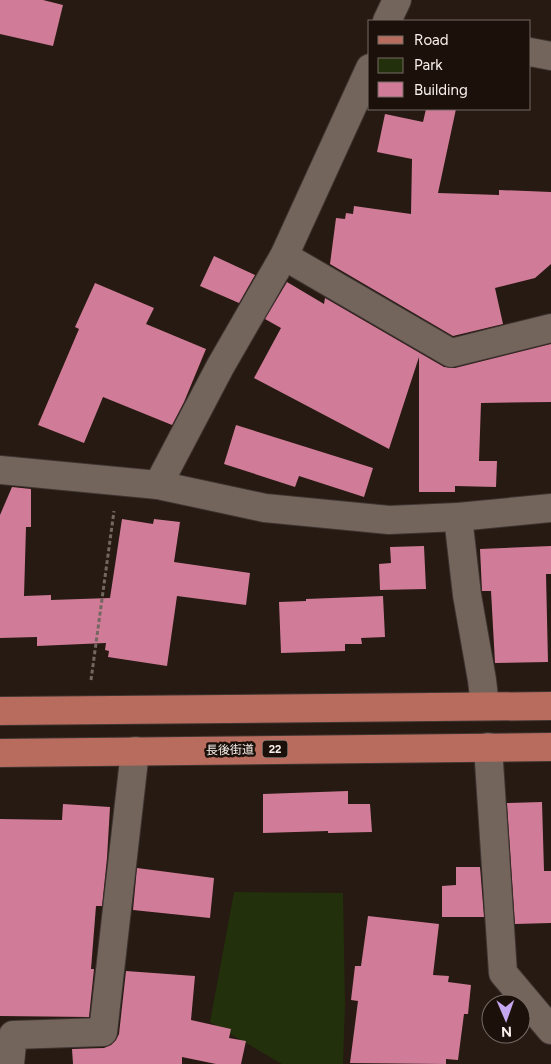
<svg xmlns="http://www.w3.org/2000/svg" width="551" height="1064" font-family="Figtree,'Noto Sans JP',sans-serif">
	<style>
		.green { fill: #22300b }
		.building { fill: #d07c98 }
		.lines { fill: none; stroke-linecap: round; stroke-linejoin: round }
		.minor-casing { stroke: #3e3431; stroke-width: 30 }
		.major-casing { stroke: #3e3431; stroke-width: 30 }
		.path { stroke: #736861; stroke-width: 3; stroke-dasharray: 4 2.5; stroke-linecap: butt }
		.minor { stroke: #74655c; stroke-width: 28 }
		.major { stroke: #b86c5e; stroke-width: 28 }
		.labels { text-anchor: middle; stroke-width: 5; stroke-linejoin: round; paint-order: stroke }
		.shield { fill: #1c110a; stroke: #b7ada8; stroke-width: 1 }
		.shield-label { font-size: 11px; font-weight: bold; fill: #f9f0eb }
		.street-label { font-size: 12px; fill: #f9f0eb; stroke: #1c110a }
	</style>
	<rect width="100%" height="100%" fill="#261a12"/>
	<!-- green -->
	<path class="green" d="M 234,892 L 343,893 L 345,1005 L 343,1064 L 282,1064 L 210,1022 Z"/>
	<!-- building -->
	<g class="building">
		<path d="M 0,0 L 43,0 L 63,5 L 53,46 L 0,34 Z"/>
		<path d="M 426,109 L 456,109 L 438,193 L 499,195 L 499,190 L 551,192 L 551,264 L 535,278 L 495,288 L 503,324 L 453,336 L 330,264 L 336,218 L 345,219 L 346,213 L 353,214 L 354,206 L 411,214 L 412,159 L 377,152 L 385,114 L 423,122 Z"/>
		<path d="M 214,256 L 255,275 L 239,303 L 200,286 Z"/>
		<path d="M 287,282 L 324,304 L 325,298 L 444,367 L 455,368 L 551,344 L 551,402 L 481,403 L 479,461 L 497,461 L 496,487 L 455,486 L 455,492 L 419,492 L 419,357 L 389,449 L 254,378 L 281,328 L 265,319 Z"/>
		<path d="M 95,283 L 154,308 L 146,324 L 206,349 L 184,402 L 172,425 L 103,397 L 84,443 L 38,425 L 79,329 L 75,327 Z"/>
		<path d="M 236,425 L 373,468 L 364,497 L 299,476 L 295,487 L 224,464 Z"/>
		<path d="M 12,487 L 31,489 L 31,527 L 26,527 L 24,596 L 51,595 L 51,600 L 110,598 L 122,519 L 153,524 L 154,519 L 180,522 L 174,562 L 250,573 L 246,605 L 177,596 L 167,666 L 108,657 L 109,651 L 105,650 L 106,643 L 37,646 L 37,637 L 0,638 L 0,515 Z"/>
		<path d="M 424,546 L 426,589 L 380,590 L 379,564 L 391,563 L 390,547 Z"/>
		<path d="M 551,546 L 551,574 L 546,574 L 548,662 L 495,663 L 491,591 L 482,591 L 480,549 Z"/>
		<path d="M 383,596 L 385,637 L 361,638 L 362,644 L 345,644 L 345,651 L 281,653 L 279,602 L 306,601 L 306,599 Z"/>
		<path d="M 348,791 L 348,804 L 370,804 L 372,832 L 328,833 L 328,831 L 263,833 L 263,794 Z"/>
		<path d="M 542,802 L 544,871 L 551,871 L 551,923 L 515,924 L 507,803 Z"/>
		<path d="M 63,804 L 110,807 L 107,858 L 102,906 L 96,906 L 91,969 L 94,969 L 89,1017 L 0,1016 L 0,819 L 62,820 Z"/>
		<path d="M 456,867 L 480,867 L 484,917 L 442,917 L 442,886 L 456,885 Z"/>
		<path d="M 137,868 L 214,878 L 210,918 L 133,910 Z"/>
		<path d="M 368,916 L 439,924 L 433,975 L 449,976 L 448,982 L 471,985 L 468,1014 L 464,1014 L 458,1060 L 446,1059 L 446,1064 L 350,1063 L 358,1001 L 351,1000 L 355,966 L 361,966 Z"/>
		<path d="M 126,971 L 195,976 L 191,1020 L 231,1029 L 229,1038 L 246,1041 L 241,1064 L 216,1064 L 182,1057 L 182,1064 L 73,1064 L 72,1049 L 104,1048 L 111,1045 L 116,1040 L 119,1034 Z"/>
	</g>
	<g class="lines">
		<defs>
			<g id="minor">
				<path d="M 387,21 L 397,0"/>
				<path d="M 530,52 L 551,56"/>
				<path d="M 284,256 L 451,353 L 551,328"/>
				<path d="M 0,470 L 158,485 L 265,508 L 389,520 L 458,517 L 551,508"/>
				<path d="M 158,485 L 220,367 L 284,256 L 370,68"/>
				<path d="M 458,517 L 467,595 L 482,680 L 485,706"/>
				<path d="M 488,747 L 503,973 L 551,1030"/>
				<path d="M 10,1064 L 13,1035 L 103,1032 L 135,751"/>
			</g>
			<g id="major">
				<path d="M 0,711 L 551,706"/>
				<path d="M 0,753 L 551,747"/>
			</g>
		</defs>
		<!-- minor casing -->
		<use href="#minor" class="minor-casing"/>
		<!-- major casing -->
		<use href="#major" class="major-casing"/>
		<!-- path -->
		<path class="path" d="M 91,680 L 114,511"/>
		<!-- minor -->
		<use href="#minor" class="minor"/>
		<!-- major -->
		<use href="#major" class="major"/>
	</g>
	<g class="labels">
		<!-- shield labels -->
		<rect class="shield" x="262.5" y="740.5" width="25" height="17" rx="4"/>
		<g class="shield-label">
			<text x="275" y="753">22</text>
		</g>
		<!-- street labels -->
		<g class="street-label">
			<text transform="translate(230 750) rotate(-1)" y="4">長後街道</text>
		</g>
	</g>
	<!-- legend -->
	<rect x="368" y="20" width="162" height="90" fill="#1c110a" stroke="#746a64"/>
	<rect x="378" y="36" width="25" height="8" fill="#b86c5e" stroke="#746a64"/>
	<text x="414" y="45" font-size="15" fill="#f9f0eb">Road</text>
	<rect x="378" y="58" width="25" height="15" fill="#22300b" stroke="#746a64"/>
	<text x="414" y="70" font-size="15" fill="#f9f0eb">Park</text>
	<rect x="378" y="82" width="25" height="15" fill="#d07c98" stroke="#746a64"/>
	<text x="414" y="95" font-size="15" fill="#f9f0eb">Building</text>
	<!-- north arrow -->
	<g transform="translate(506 1019) rotate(178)"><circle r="24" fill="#1c110a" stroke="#746a64"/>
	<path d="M0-4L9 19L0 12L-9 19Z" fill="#c5a6f0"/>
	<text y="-8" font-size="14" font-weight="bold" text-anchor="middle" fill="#f9f0eb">N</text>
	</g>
</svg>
